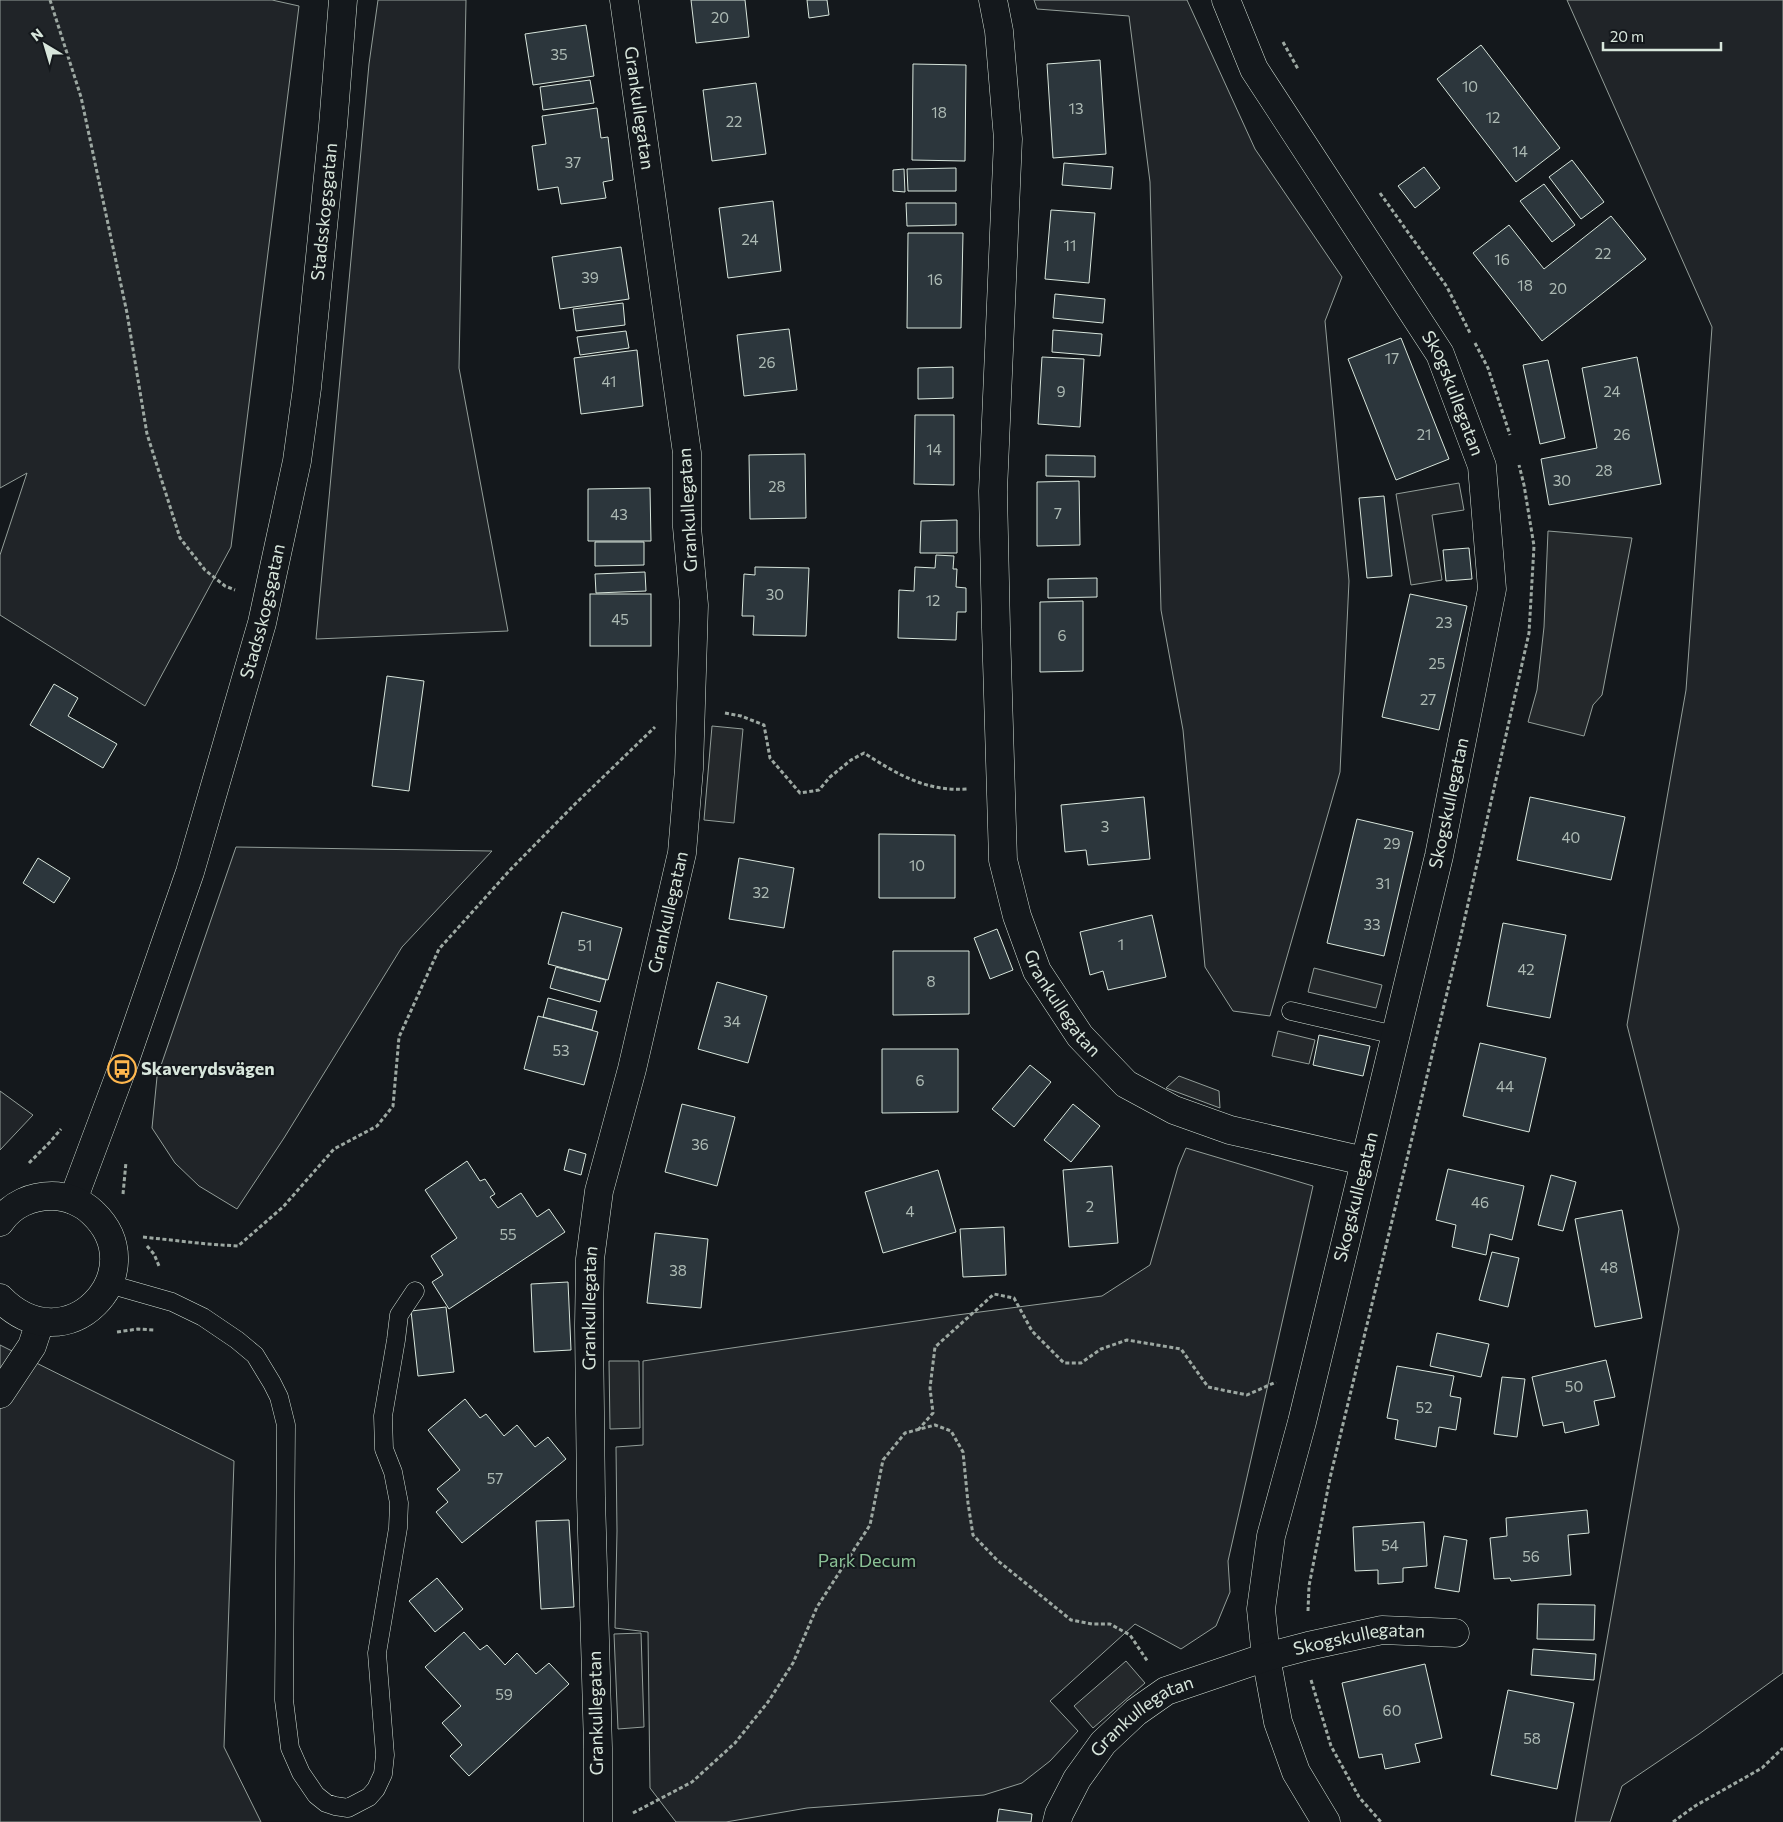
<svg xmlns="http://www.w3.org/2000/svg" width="1783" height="1822" font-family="Commissioner,sans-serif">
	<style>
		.green { fill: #202428; stroke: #939e99 }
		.parking { fill: #24282b; stroke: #939e99 }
		.building { fill: #2c363c; stroke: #d8e6dc }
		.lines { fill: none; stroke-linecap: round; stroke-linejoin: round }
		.service-casing { stroke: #d8e6dc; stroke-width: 19 }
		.minor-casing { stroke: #d8e6dc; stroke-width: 29 }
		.tertiary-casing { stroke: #d8e6dc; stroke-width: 29 }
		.path { stroke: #9da8a2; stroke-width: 3; stroke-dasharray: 4 2.5; stroke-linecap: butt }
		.service { stroke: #14181c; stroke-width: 18 }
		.minor { stroke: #14181c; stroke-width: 28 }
		.tertiary { stroke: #14181c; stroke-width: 28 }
		.labels { text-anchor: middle; stroke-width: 4; stroke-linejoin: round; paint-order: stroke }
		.number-label { font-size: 15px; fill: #adbab4 }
		.street-label { font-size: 18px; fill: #d8e6dc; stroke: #14181c }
		.poi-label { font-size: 18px; font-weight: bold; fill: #d8e6dc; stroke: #14181c; text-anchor: start }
		.park-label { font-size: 18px; fill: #8ac095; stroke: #14181c }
	</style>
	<rect width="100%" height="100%" fill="#14181c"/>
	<!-- green -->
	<g class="green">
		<path d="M 0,0 L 272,0 L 299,6 L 231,547 L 145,706 L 0,615 L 0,555 L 27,473 L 0,488 Z"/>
		<path d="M 378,0 L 466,0 L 459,368 L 508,631 L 316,639 L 369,64 Z"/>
		<path d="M 1034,0 L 1187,0 L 1255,149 L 1342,277 L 1325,321 L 1349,581 L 1340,772 L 1270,1016 L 1233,1011 L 1205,967 L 1183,730 L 1161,610 L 1150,182 L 1129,16 L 1037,9 Z"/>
		<path d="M 1567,0 L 1783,0 L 1783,1673 L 1699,1734 L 1622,1786 L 1610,1822 L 1575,1822 L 1679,1229 L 1627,1025 L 1686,690 L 1712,327 Z"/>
		<path d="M 236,847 L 492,851 L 402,947 L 284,1138 L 237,1209 L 199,1186 L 175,1163 L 152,1128 L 157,1077 Z"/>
		<path d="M 0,1091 L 33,1115 L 0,1150 Z"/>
		<path d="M 1186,1148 L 1313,1186 L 1228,1561 L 1230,1592 L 1216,1626 L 1181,1649 L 1135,1624 L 1050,1701 L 1078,1731 L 1050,1761 L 1022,1783 L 984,1795 L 807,1808 L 726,1822 L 676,1822 L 650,1788 L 648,1632 L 615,1628 L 617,1531 L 616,1447 L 643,1445 L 643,1361 L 957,1315 L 1102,1296 L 1150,1265 L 1178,1167 Z"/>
		<path d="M 0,1345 L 234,1461 L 224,1747 L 261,1822 L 0,1822 Z"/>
	</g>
	<!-- parking -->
	<g class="parking">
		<path d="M 1459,483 L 1464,510 L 1432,515 L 1442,580 L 1411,585 L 1396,494 Z"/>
		<path d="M 1548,531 L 1632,538 L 1602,695 L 1593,705 L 1584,736 L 1528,722 L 1537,690 L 1544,627 Z"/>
		<path d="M 712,726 L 743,729 L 734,823 L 704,820 Z"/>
		<path d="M 1314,968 L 1382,985 L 1376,1008 L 1308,992 Z"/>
		<path d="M 1278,1031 L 1315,1040 L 1309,1064 L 1272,1056 Z"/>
		<path d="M 1179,1076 L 1219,1091 L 1220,1108 L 1166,1088 Z"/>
		<path d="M 609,1361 L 639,1361 L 640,1428 L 610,1429 Z"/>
		<path d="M 641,1633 L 644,1727 L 618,1729 L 614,1634 Z"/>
		<path d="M 1126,1661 L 1145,1683 L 1093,1728 L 1074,1706 Z"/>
	</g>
	<!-- building -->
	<g class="building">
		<path d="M 691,0 L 745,0 L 749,37 L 696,43 Z"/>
		<path d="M 807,0 L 827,0 L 829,15 L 809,18 Z"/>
		<path d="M 586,25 L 594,76 L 533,85 L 525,34 Z"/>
		<path d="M 1481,45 L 1560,148 L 1516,182 L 1437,79 Z"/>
		<path d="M 1100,60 L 1106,154 L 1053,158 L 1047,64 Z"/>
		<path d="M 913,64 L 966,65 L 965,161 L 912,160 Z"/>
		<path d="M 590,80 L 594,103 L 543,110 L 540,87 Z"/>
		<path d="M 756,83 L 766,154 L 712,161 L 703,90 Z"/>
		<path d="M 597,108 L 601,138 L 608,137 L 613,180 L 603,182 L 606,198 L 561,204 L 558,187 L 538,190 L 532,146 L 546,144 L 542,116 Z"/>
		<path d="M 1572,160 L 1604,202 L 1581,219 L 1549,177 Z"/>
		<path d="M 1064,163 L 1113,167 L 1111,189 L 1062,185 Z"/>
		<path d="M 1424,167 L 1440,188 L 1415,208 L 1398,186 Z"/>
		<path d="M 956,168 L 956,191 L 908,191 L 907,169 Z"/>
		<path d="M 904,169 L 905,192 L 893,191 L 893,170 Z"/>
		<path d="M 1544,184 L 1575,225 L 1552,242 L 1520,201 Z"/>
		<path d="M 773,201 L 781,271 L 728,278 L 719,208 Z"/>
		<path d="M 906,203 L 956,203 L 956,225 L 907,226 Z"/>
		<path d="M 1051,210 L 1095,213 L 1089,283 L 1045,279 Z"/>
		<path d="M 1611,216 L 1646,259 L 1542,341 L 1473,253 L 1509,225 L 1544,269 Z"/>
		<path d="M 908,233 L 963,233 L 961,328 L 907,328 Z"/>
		<path d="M 621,247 L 629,299 L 560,309 L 552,257 Z"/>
		<path d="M 1055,294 L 1105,299 L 1103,323 L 1053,318 Z"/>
		<path d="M 623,303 L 625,325 L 576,331 L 573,309 Z"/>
		<path d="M 789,329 L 797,390 L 744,396 L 737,335 Z"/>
		<path d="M 1053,330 L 1102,334 L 1100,356 L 1052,352 Z"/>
		<path d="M 626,331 L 629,348 L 580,355 L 577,337 Z"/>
		<path d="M 1401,338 L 1449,459 L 1396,480 L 1348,359 Z"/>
		<path d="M 637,350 L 643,406 L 581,414 L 574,358 Z"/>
		<path d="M 1042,357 L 1084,359 L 1080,427 L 1038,424 Z"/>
		<path d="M 1637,357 L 1661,484 L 1549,505 L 1541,459 L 1597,448 L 1582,368 Z"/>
		<path d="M 1548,360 L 1565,438 L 1540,444 L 1523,365 Z"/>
		<path d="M 953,367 L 953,398 L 918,399 L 918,368 Z"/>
		<path d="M 915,415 L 954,415 L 954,485 L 914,484 Z"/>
		<path d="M 805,454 L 806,518 L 750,519 L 749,455 Z"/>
		<path d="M 1046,455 L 1095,456 L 1095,477 L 1046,476 Z"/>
		<path d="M 1079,481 L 1080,545 L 1037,546 L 1037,482 Z"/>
		<path d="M 650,488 L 651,541 L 588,541 L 588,489 Z"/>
		<path d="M 1384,496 L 1392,576 L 1367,578 L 1359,498 Z"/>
		<path d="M 957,520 L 957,553 L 920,553 L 921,521 Z"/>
		<path d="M 595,542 L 644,542 L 644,565 L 595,566 Z"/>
		<path d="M 1469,548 L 1472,579 L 1446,581 L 1443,550 Z"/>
		<path d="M 936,555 L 954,556 L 953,569 L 957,569 L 956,587 L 966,588 L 966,612 L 957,612 L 956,640 L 898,638 L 899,590 L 914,591 L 915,567 L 935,568 Z"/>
		<path d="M 755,567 L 809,568 L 806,636 L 753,635 L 754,616 L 742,616 L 744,574 L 755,575 Z"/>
		<path d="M 645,572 L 646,591 L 596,593 L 595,574 Z"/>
		<path d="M 1097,578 L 1097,597 L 1048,598 L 1048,579 Z"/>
		<rect x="590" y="594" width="61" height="52"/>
		<path d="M 1410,594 L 1467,606 L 1439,730 L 1382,717 Z"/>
		<path d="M 1083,601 L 1083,671 L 1040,672 L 1040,602 Z"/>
		<path d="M 387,676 L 424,681 L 409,791 L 372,786 Z"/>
		<path d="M 54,684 L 78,698 L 68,716 L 117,744 L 103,768 L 30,725 Z"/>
		<path d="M 1144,797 L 1150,859 L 1088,865 L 1086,850 L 1065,852 L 1061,805 Z"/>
		<path d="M 1530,797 L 1625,817 L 1611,880 L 1517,860 Z"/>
		<path d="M 1357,819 L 1413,832 L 1384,956 L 1327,943 Z"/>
		<path d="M 879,834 L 955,835 L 955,898 L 879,898 Z"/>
		<path d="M 38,858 L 70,878 L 54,903 L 23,883 Z"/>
		<path d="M 739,858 L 794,868 L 784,928 L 729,919 Z"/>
		<path d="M 562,912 L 622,928 L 608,980 L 548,964 Z"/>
		<path d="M 1152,915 L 1166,977 L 1108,990 L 1103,971 L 1090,975 L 1080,932 Z"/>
		<path d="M 1503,923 L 1566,935 L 1550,1018 L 1487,1006 Z"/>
		<path d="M 997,929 L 1013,970 L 990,979 L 974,938 Z"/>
		<path d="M 893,951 L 969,951 L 969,1014 L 893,1015 Z"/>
		<path d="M 556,967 L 606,980 L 600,1002 L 550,988 Z"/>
		<path d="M 717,982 L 767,996 L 748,1063 L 698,1049 Z"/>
		<path d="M 548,998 L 597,1011 L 592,1030 L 543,1017 Z"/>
		<path d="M 538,1016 L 598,1032 L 584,1085 L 524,1069 Z"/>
		<path d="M 1319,1035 L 1370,1046 L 1363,1076 L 1313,1065 Z"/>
		<path d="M 1480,1043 L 1546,1058 L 1529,1132 L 1463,1116 Z"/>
		<path d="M 882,1049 L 958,1049 L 958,1112 L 882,1113 Z"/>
		<path d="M 1030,1065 L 1051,1082 L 1014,1127 L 992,1109 Z"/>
		<path d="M 682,1104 L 735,1117 L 717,1186 L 665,1172 Z"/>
		<path d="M 1073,1104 L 1100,1126 L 1071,1162 L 1044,1140 Z"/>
		<path d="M 569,1149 L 586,1154 L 581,1175 L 564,1170 Z"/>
		<path d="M 467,1161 L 480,1181 L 485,1179 L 495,1194 L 490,1197 L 498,1208 L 521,1193 L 537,1217 L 549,1209 L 565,1232 L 449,1309 L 432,1282 L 443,1275 L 431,1256 L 457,1238 L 425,1190 Z"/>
		<path d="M 1112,1166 L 1118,1243 L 1069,1247 L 1063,1170 Z"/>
		<path d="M 1448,1169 L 1524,1186 L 1512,1240 L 1490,1234 L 1486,1255 L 1452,1247 L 1456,1225 L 1436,1220 Z"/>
		<path d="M 938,1170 L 956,1232 L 883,1253 L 865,1192 Z"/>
		<path d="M 1551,1175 L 1576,1182 L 1563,1231 L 1538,1225 Z"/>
		<path d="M 1622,1210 L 1642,1318 L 1595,1327 L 1575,1219 Z"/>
		<path d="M 1004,1227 L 1006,1275 L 963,1277 L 960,1229 Z"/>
		<path d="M 655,1233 L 708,1239 L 701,1308 L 647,1303 Z"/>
		<path d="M 1492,1252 L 1519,1258 L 1508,1307 L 1479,1300 Z"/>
		<path d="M 568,1282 L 571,1350 L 534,1352 L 531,1284 Z"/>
		<path d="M 446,1307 L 454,1372 L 418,1376 L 411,1311 Z"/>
		<path d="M 1437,1333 L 1489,1344 L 1481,1377 L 1430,1366 Z"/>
		<path d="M 1606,1360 L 1615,1397 L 1594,1401 L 1599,1425 L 1565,1433 L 1563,1422 L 1543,1426 L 1532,1377 Z"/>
		<path d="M 1397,1366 L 1454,1376 L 1450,1396 L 1461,1398 L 1456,1430 L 1439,1427 L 1436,1447 L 1395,1439 L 1398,1420 L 1387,1418 Z"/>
		<path d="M 1502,1377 L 1525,1379 L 1517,1437 L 1494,1434 Z"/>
		<path d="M 465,1399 L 480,1418 L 486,1414 L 504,1436 L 517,1425 L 535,1447 L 548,1437 L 566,1459 L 462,1543 L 436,1512 L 448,1502 L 437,1489 L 460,1470 L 428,1430 Z"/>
		<path d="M 1587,1510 L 1589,1533 L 1568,1535 L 1571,1575 L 1511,1581 L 1510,1578 L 1494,1579 L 1490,1538 L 1507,1536 L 1506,1518 Z"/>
		<path d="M 569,1520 L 574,1607 L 541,1609 L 536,1521 Z"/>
		<path d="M 1424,1522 L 1427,1566 L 1403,1568 L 1403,1582 L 1378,1584 L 1378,1570 L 1355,1571 L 1353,1527 Z"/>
		<path d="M 1444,1536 L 1467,1540 L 1459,1592 L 1435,1588 Z"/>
		<path d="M 437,1578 L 463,1609 L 435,1632 L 409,1601 Z"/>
		<path d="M 1538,1604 L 1595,1605 L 1594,1640 L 1537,1639 Z"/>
		<path d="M 464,1632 L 480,1650 L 487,1645 L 505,1665 L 517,1653 L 536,1674 L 549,1663 L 569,1684 L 469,1776 L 450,1756 L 462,1745 L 442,1723 L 461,1706 L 425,1667 Z"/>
		<path d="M 1533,1649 L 1596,1654 L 1594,1680 L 1531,1675 Z"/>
		<path d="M 1425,1664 L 1442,1738 L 1415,1744 L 1420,1762 L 1385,1769 L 1382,1754 L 1359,1758 L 1342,1683 Z"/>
		<path d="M 1508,1690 L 1574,1703 L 1557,1789 L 1491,1775 Z"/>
		<path d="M 999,1809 L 1032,1814 L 1031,1822 L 997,1822 Z"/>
	</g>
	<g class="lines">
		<defs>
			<g id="service">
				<path d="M 1291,1011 L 1395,1035"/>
				<path d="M 109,1284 L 172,1302 L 203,1317 L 237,1340 L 255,1355 L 272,1383 L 279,1397 L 286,1425 L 284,1700 L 290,1748 L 301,1773 L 316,1795 L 326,1803 L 335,1806 L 348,1808 L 369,1797 L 376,1789 L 383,1774 L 385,1755 L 377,1653 L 398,1528 L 399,1503 L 393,1472 L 384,1449 L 383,1416 L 396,1340 L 399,1315 L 415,1291"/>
			</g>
			<g id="minor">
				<path id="s1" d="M 993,0 L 999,31 L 1008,139 L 993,491 L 996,628 L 1003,860 L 1017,916 L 1037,971 L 1080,1036 L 1126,1084 L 1174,1110 L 1230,1130 L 1364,1161"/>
				<path id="s2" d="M 1226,0 L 1254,69 L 1440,354 L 1482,466 L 1492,589 L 1439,856 L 1302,1422 L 1271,1536 L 1261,1609 L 1266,1657 L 1278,1722 L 1296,1772 L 1326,1822"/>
				<path d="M 0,1394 L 32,1346 L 40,1322"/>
				<path id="s3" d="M 598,1822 L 598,1748 L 591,1497 L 589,1326 L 590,1259 L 599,1191 L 632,1069 L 682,853 L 689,769 L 694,605 L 687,527 L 687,453 L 624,0"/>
				<path id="s4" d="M 1057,1822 L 1059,1814 L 1077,1779 L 1103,1743 L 1136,1712 L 1166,1691 L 1266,1657 L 1308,1646 L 1382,1630 L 1455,1633"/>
			</g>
			<g id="tertiary">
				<path id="s5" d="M 73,1200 L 122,1069 L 190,872 L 262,623 L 297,461 L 307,388 L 333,126 L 343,0"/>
				<path d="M 0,1222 C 12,1204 32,1196 52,1196 C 67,1196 83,1203 93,1213 C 155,1272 67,1367 0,1298"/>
			</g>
		</defs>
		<!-- service casing -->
		<use href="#service" class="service-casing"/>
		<!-- minor casing -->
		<use href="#minor" class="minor-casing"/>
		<!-- tertiary casing -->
		<use href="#tertiary" class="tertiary-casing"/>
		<!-- path -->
		<g class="path">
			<path d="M 50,0 L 81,97 L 127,313 L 147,434 L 180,538 L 205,570 L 225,586 L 235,590"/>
			<path d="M 1283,42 L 1298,69"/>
			<path d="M 1380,193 L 1447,287 L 1470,333"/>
			<path d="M 1475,343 L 1488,368 L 1510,435"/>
			<path d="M 725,713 L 741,716 L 764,725 L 770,758 L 800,793 L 819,790 L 830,777 L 851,760 L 864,753 C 897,774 926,792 968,789"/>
			<path d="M 29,1163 L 50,1142 L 61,1129"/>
			<path d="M 123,1194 L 126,1162"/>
			<path d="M 143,1237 L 207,1244 L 238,1246 L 283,1207 L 334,1149 L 377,1126 L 393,1106 L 399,1037 L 439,949 L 510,870 L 575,804 L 655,727"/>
			<path d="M 147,1246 L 154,1254 L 159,1266"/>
			<path d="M 117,1332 L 138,1329 L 155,1330"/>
			<path d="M 918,1430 L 933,1413 L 930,1388 L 935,1347 L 994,1294 L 1014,1298 L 1032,1331 L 1064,1363 L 1081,1363 L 1101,1349 L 1127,1340 L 1181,1349 L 1208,1387 L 1247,1395 L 1276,1382"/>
			<path d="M 1308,1611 L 1309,1586 L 1330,1478 L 1461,935 L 1529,633 L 1534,546 L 1524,485 L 1519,465"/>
			<path d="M 1311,1680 L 1331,1746 L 1359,1797 L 1381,1822"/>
			<path d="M 633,1813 L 692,1782 L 735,1743 L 768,1702 L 793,1663 L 817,1607 L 870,1525 L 883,1460 L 905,1433 L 935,1425 L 951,1431 L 963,1452 L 968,1503 L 973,1535 L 997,1560 L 1071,1620 L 1092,1624 L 1110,1624 L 1130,1635 L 1148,1662"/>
			<path d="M 1673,1822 L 1695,1806 L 1762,1768 L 1783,1748"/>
		</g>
		<!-- service -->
		<use href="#service" class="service"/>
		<!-- minor -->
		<use href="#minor" class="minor"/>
		<!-- tertiary -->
		<use href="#tertiary" class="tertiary"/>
	</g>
	<!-- icons -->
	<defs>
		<symbol id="bus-ring" viewBox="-11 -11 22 22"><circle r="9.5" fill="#14181c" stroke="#ffb74d" stroke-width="1.5"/><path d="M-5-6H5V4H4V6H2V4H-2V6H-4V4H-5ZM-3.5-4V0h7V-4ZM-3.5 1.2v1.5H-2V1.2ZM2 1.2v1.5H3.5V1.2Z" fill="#ffb74d"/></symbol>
	</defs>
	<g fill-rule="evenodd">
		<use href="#bus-ring" x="106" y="1053" width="32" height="32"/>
	</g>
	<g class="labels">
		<!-- number labels -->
		<g class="number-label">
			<text x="720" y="23">20</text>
			<text x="559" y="60">35</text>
			<text x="1470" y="92">10</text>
			<text x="1076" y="114">13</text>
			<text x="939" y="118">18</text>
			<text x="1493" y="123">12</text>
			<text x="734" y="127">22</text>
			<text x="1520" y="157">14</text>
			<text x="573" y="168">37</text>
			<text x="750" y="245">24</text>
			<text x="1070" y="251">11</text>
			<text x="1603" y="259">22</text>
			<text x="1502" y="265">16</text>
			<text x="590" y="283">39</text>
			<text x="935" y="285">16</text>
			<text x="1525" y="291">18</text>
			<text x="1558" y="294">20</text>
			<text x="1392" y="364">17</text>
			<text x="767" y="368">26</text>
			<text x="609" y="387">41</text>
			<text x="1061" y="397">9</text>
			<text x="1612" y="397">24</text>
			<text x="1424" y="440">21</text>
			<text x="1622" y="440">26</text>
			<text x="934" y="455">14</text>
			<text x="1604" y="476">28</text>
			<text x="1562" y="486">30</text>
			<text x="777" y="492">28</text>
			<text x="1058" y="519">7</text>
			<text x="619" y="520">43</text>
			<text x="775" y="600">30</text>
			<text x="933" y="606">12</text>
			<text x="620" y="625">45</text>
			<text x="1444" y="628">23</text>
			<text x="1062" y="641">6</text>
			<text x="1437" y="669">25</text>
			<text x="1428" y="705">27</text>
			<text x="1105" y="832">3</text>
			<text x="1571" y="843">40</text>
			<text x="1392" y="849">29</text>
			<text x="917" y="871">10</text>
			<text x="1383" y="889">31</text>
			<text x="761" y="898">32</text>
			<text x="1372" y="930">33</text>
			<text x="1121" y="950">1</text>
			<text x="585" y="951">51</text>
			<text x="1526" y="975">42</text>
			<text x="931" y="987">8</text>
			<text x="732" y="1027">34</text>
			<text x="561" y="1056">53</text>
			<text x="920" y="1086">6</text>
			<text x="1505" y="1092">44</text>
			<text x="700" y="1150">36</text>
			<text x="1480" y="1208">46</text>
			<text x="1090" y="1212">2</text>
			<text x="910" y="1217">4</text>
			<text x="508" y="1240">55</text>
			<text x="1609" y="1273">48</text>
			<text x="678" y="1276">38</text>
			<text x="1574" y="1392">50</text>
			<text x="1424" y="1413">52</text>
			<text x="495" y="1484">57</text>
			<text x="1390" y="1551">54</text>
			<text x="1531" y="1562">56</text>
			<text x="504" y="1700">59</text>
			<text x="1392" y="1716">60</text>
			<text x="1532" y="1744">58</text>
		</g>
		<!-- street labels -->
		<g class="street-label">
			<text transform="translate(639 108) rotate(82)" y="6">Grankullegatan</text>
			<text dy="6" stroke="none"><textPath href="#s5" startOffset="1024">Stadsskogsgatan</textPath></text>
			<text dy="6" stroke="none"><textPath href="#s2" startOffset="456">Skogskullegatan</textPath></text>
			<text transform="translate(688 510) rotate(-93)" y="6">Grankullegatan</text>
			<text dy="6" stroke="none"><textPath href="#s5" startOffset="619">Stadsskogsgatan</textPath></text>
			<text transform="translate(1449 803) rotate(-78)" y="6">Skogskullegatan</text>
			<text dy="6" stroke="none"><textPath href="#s3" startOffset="919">Grankullegatan</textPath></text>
			<text dy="6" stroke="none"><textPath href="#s1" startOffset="1018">Grankullegatan</textPath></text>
			<text transform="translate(1356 1197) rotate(-76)" y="6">Skogskullegatan</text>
			<text dy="6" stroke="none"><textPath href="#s3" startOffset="514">Grankullegatan</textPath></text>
			<text dy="6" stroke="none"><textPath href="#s4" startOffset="375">Skogskullegatan</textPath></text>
			<text transform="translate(596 1713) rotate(-91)" y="6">Grankullegatan</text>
			<text dy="6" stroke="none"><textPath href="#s4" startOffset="140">Grankullegatan</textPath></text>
		</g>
		<!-- poi labels -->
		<g class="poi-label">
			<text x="141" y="1075">Skaverydsvägen</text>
		</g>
		<!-- park labels -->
		<g class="park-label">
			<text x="867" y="1567">Park Decum</text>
		</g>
	</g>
	<!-- north arrow -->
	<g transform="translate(45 45) rotate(322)" stroke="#14181c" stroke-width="4" paint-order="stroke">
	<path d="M0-4L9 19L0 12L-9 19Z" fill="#d8e6dc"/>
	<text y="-8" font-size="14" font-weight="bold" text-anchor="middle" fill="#d8e6dc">N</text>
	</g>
	<!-- scale -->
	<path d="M1603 42v8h118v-8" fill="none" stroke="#d8e6dc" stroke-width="2.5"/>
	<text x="1610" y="42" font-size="15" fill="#d8e6dc" stroke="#14181c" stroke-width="4" paint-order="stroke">20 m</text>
</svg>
